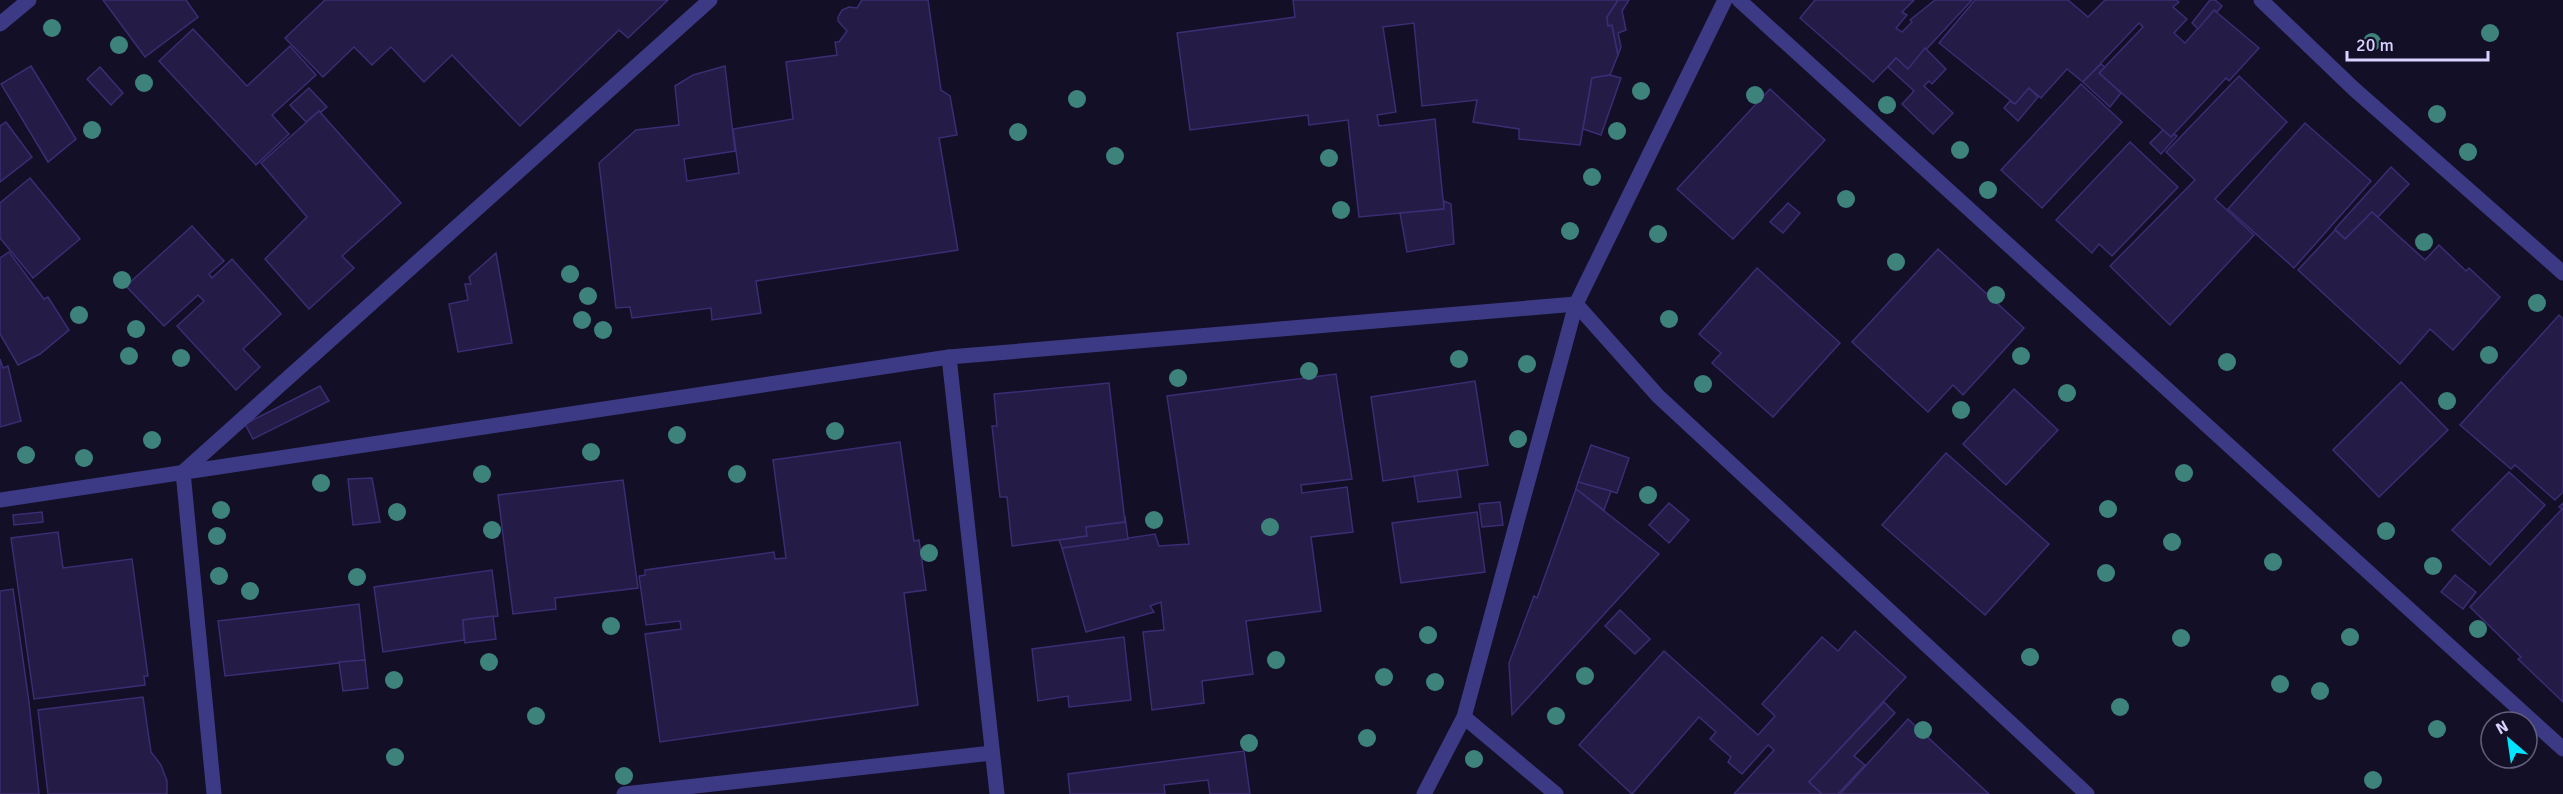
<svg xmlns="http://www.w3.org/2000/svg" width="2563" height="794" font-family="Signika,sans-serif">
	<style>
		.building { fill: #241b47; stroke: #3b2d73; stroke-width: 1.5 }
		.lines { fill: none; stroke-linecap: round; stroke-linejoin: round }
		.street { stroke: #3d3a85; stroke-width: 15 }
		.tree { fill: #3d827b }
	</style>
	<rect width="100%" height="100%" fill="#130f26"/>
	<!-- building -->
	<g class="building">
		<path d="M 103,0 L 186,0 L 198,17 L 145,57 Z"/>
		<path d="M 325,0 L 668,0 L 628,38 L 619,30 L 520,126 L 452,55 L 424,82 L 391,47 L 372,65 L 354,47 L 323,77 L 285,38 Z"/>
		<path d="M 862,0 L 928,0 L 941,90 L 950,96 L 957,135 L 939,138 L 958,250 L 756,281 L 761,313 L 712,320 L 711,308 L 632,318 L 630,307 L 616,308 L 599,163 L 636,130 L 679,125 L 675,86 L 693,75 L 725,66 L 735,151 L 684,159 L 687,181 L 739,173 L 733,129 L 793,119 L 786,62 L 837,55 L 835,42 L 839,42 L 847,31 L 838,21 L 838,17 L 842,10 L 849,7 L 857,8 Z"/>
		<path d="M 1293,0 L 1618,0 L 1607,17 L 1608,26 L 1612,25 L 1618,55 L 1610,75 L 1592,78 L 1580,145 L 1519,139 L 1519,129 L 1473,122 L 1477,100 L 1422,106 L 1414,23 L 1383,27 L 1396,112 L 1377,115 L 1379,126 L 1435,119 L 1444,209 L 1359,217 L 1348,120 L 1309,125 L 1308,115 L 1190,130 L 1177,33 L 1295,17 Z"/>
		<path d="M 1618,0 L 1629,0 L 1622,11 L 1626,30 L 1618,33 L 1621,47 L 1618,55 L 1612,25 L 1608,26 L 1607,17 Z"/>
		<path d="M 1815,0 L 1914,0 L 1902,12 L 1907,15 L 1896,28 L 1902,32 L 1912,22 L 1910,20 L 1935,0 L 1972,0 L 1908,69 L 1896,58 L 1873,82 L 1800,18 Z"/>
		<path d="M 1975,0 L 2068,0 L 2088,17 L 2105,0 L 2176,0 L 2179,2 L 2173,7 L 2187,19 L 2174,33 L 2185,43 L 2214,10 L 2259,48 L 2229,81 L 2226,78 L 2171,137 L 2099,73 L 2143,27 L 2139,23 L 2083,82 L 2067,69 L 2041,98 L 2029,88 L 2015,104 L 1939,43 Z"/>
		<path d="M 2210,0 L 2215,0 L 2222,6 L 2217,12 L 2214,10 L 2198,29 L 2192,23 Z"/>
		<path d="M 193,29 L 247,86 L 290,46 L 316,75 L 272,115 L 289,134 L 256,165 L 159,61 Z"/>
		<path d="M 1925,48 L 1946,69 L 1932,84 L 1929,81 L 1924,86 L 1953,113 L 1933,134 L 1902,104 L 1914,91 L 1888,67 L 1896,58 L 1908,69 Z"/>
		<path d="M 2101,64 L 2105,67 L 2099,73 L 2121,93 L 2110,107 L 2083,82 Z"/>
		<path d="M 31,66 L 76,139 L 48,162 L 1,84 Z"/>
		<path d="M 100,67 L 123,93 L 111,105 L 87,79 Z"/>
		<path d="M 1610,75 L 1621,78 L 1601,135 L 1583,129 L 1592,78 Z"/>
		<path d="M 2239,76 L 2287,122 L 2215,199 L 2254,235 L 2170,325 L 2110,266 L 2195,180 L 2166,152 Z"/>
		<path d="M 2081,84 L 2122,122 L 2042,208 L 2001,170 Z"/>
		<path d="M 309,88 L 327,107 L 321,112 L 319,111 L 306,122 L 290,105 Z"/>
		<path d="M 2029,88 L 2038,97 L 2018,121 L 2004,108 L 2010,101 L 2015,104 Z"/>
		<path d="M 1770,89 L 1825,140 L 1733,239 L 1677,189 Z"/>
		<path d="M 319,111 L 401,203 L 342,256 L 354,268 L 309,309 L 265,259 L 307,217 L 261,163 Z"/>
		<path d="M 6,122 L 32,157 L 0,182 L 0,126 Z"/>
		<path d="M 2305,123 L 2371,181 L 2294,268 L 2228,209 Z"/>
		<path d="M 2163,130 L 2171,137 L 2174,134 L 2177,136 L 2161,154 L 2150,143 Z"/>
		<path d="M 2130,142 L 2178,187 L 2112,256 L 2099,244 L 2092,253 L 2056,220 Z"/>
		<path d="M 2391,167 L 2409,184 L 2378,217 L 2372,212 L 2345,239 L 2335,229 Z"/>
		<path d="M 30,178 L 80,239 L 33,278 L 0,238 L 0,203 Z"/>
		<path d="M 1444,201 L 1451,204 L 1454,244 L 1407,252 L 1400,213 L 1444,209 Z"/>
		<path d="M 1788,203 L 1800,213 L 1783,233 L 1770,222 Z"/>
		<path d="M 2372,212 L 2425,260 L 2439,245 L 2466,271 L 2469,268 L 2500,297 L 2453,350 L 2430,329 L 2400,364 L 2298,270 L 2335,230 L 2345,239 Z"/>
		<path d="M 192,226 L 224,261 L 209,274 L 212,278 L 232,259 L 281,314 L 243,349 L 260,367 L 236,390 L 177,326 L 204,301 L 198,295 L 164,326 L 126,286 Z"/>
		<path d="M 1938,249 L 2024,328 L 1963,395 L 1953,385 L 1928,412 L 1852,342 Z"/>
		<path d="M 9,252 L 44,299 L 48,297 L 69,330 L 40,354 L 18,365 L 0,334 L 0,258 Z"/>
		<path d="M 496,253 L 512,343 L 458,352 L 449,304 L 468,300 L 465,284 L 471,284 L 469,277 Z"/>
		<path d="M 1757,268 L 1840,343 L 1773,417 L 1712,363 L 1721,353 L 1699,334 Z"/>
		<path d="M 2559,315 L 2563,319 L 2563,492 L 2555,500 L 2515,465 L 2511,469 L 2460,425 Z"/>
		<path d="M 0,359 L 3,368 L 8,366 L 21,421 L 0,427 Z"/>
		<path d="M 1336,374 L 1352,479 L 1301,485 L 1302,493 L 1347,487 L 1353,532 L 1311,537 L 1321,611 L 1246,621 L 1253,674 L 1202,681 L 1204,703 L 1152,710 L 1143,632 L 1164,630 L 1161,602 L 1150,606 L 1154,612 L 1086,632 L 1062,548 L 1155,534 L 1159,546 L 1189,544 L 1167,396 Z"/>
		<path d="M 1475,381 L 1488,465 L 1383,481 L 1371,397 Z"/>
		<path d="M 2401,382 L 2448,430 L 2379,497 L 2333,450 Z"/>
		<path d="M 1109,383 L 1125,522 L 1086,527 L 1087,536 L 1012,546 L 1007,497 L 1000,497 L 992,426 L 997,426 L 994,394 Z"/>
		<path d="M 320,386 L 329,401 L 253,439 L 245,424 Z"/>
		<path d="M 2014,389 L 2058,430 L 2006,485 L 1963,444 Z"/>
		<path d="M 900,442 L 914,541 L 919,540 L 926,590 L 904,593 L 918,705 L 660,742 L 645,634 L 681,629 L 680,621 L 646,625 L 639,576 L 645,575 L 645,570 L 774,552 L 775,559 L 786,558 L 773,460 Z"/>
		<path d="M 1591,445 L 1629,458 L 1617,493 L 1578,482 Z"/>
		<path d="M 1946,453 L 2049,544 L 1985,615 L 1882,525 Z"/>
		<path d="M 1457,470 L 1461,497 L 1418,502 L 1414,476 Z"/>
		<path d="M 2509,472 L 2545,505 L 2490,565 L 2452,530 Z"/>
		<path d="M 372,478 L 380,522 L 353,525 L 348,479 Z"/>
		<path d="M 623,480 L 638,588 L 555,598 L 556,609 L 513,614 L 498,495 Z"/>
		<path d="M 1578,482 L 1611,491 L 1604,510 L 1576,489 Z"/>
		<path d="M 1576,489 L 1659,554 L 1512,715 L 1509,663 L 1534,596 L 1537,598 Z"/>
		<path d="M 1500,502 L 1503,525 L 1482,527 L 1479,504 Z"/>
		<path d="M 1669,503 L 1689,520 L 1669,543 L 1649,525 Z"/>
		<path d="M 2563,503 L 2563,702 L 2518,659 L 2521,657 L 2470,607 L 2562,509 L 2559,507 Z"/>
		<path d="M 42,512 L 43,522 L 14,525 L 13,515 Z"/>
		<path d="M 1477,512 L 1485,572 L 1401,583 L 1392,523 Z"/>
		<path d="M 1125,516 L 1128,539 L 1062,548 L 1059,540 L 1087,536 L 1086,527 L 1125,522 Z"/>
		<path d="M 58,532 L 63,568 L 132,559 L 148,676 L 144,676 L 145,685 L 34,699 L 11,538 Z"/>
		<path d="M 492,570 L 498,616 L 463,620 L 464,640 L 383,652 L 374,587 Z"/>
		<path d="M 2455,575 L 2476,592 L 2463,609 L 2441,592 Z"/>
		<path d="M 13,589 L 29,702 L 39,794 L 0,794 L 0,591 Z"/>
		<path d="M 359,604 L 365,660 L 225,676 L 218,621 Z"/>
		<path d="M 1620,610 L 1650,639 L 1635,654 L 1605,626 Z"/>
		<path d="M 493,616 L 496,639 L 465,643 L 463,620 Z"/>
		<path d="M 1855,631 L 1906,677 L 1809,782 L 1822,794 L 1734,794 L 1774,750 L 1768,745 L 1742,774 L 1728,762 L 1731,757 L 1710,739 L 1716,732 L 1699,717 L 1632,794 L 1579,745 L 1664,651 L 1758,735 L 1775,716 L 1762,704 L 1822,637 L 1838,651 Z"/>
		<path d="M 1124,637 L 1131,700 L 1069,707 L 1068,696 L 1038,701 L 1032,649 Z"/>
		<path d="M 365,660 L 368,688 L 343,691 L 339,662 Z"/>
		<path d="M 143,697 L 151,752 L 161,765 L 167,781 L 167,794 L 48,794 L 38,710 Z"/>
		<path d="M 1884,702 L 1895,713 L 1854,756 L 1865,765 L 1838,794 L 1822,794 L 1809,782 Z"/>
		<path d="M 1908,719 L 1989,794 L 1840,794 Z"/>
		<path d="M 1244,751 L 1250,794 L 1210,794 L 1208,780 L 1164,785 L 1165,794 L 1070,794 L 1068,774 Z"/>
	</g>
	<g class="lines">
		<!-- street -->
		<g class="street">
			<path d="M 1739,0 L 2563,749"/>
			<path d="M 2261,0 L 2354,89 L 2563,273"/>
			<path d="M 0,24 L 29,0"/>
			<path d="M 949,357 L 997,794"/>
			<path d="M 0,500 L 949,357 L 1576,304 L 1658,396 L 2087,794"/>
			<path d="M 1464,717 L 1556,794"/>
			<path d="M 214,794 L 183,472 L 710,0"/>
			<path d="M 624,794 L 992,753"/>
			<path d="M 1424,794 L 1464,717 L 1576,304 L 1725,0"/>
		</g>
	</g>
	<!-- trees -->
	<g class="tree">
		<circle cx="52" cy="28" r="9"/>
		<circle cx="2490" cy="33" r="9"/>
		<circle cx="2372" cy="42" r="9"/>
		<circle cx="119" cy="45" r="9"/>
		<circle cx="144" cy="83" r="9"/>
		<circle cx="1641" cy="91" r="9"/>
		<circle cx="1755" cy="95" r="9"/>
		<circle cx="1077" cy="99" r="9"/>
		<circle cx="1887" cy="105" r="9"/>
		<circle cx="2437" cy="114" r="9"/>
		<circle cx="92" cy="130" r="9"/>
		<circle cx="1617" cy="131" r="9"/>
		<circle cx="1018" cy="132" r="9"/>
		<circle cx="1960" cy="150" r="9"/>
		<circle cx="2468" cy="152" r="9"/>
		<circle cx="1115" cy="156" r="9"/>
		<circle cx="1329" cy="158" r="9"/>
		<circle cx="1592" cy="177" r="9"/>
		<circle cx="1988" cy="190" r="9"/>
		<circle cx="1846" cy="199" r="9"/>
		<circle cx="1341" cy="210" r="9"/>
		<circle cx="1570" cy="231" r="9"/>
		<circle cx="1658" cy="234" r="9"/>
		<circle cx="2424" cy="242" r="9"/>
		<circle cx="1896" cy="262" r="9"/>
		<circle cx="570" cy="274" r="9"/>
		<circle cx="122" cy="280" r="9"/>
		<circle cx="1996" cy="295" r="9"/>
		<circle cx="588" cy="296" r="9"/>
		<circle cx="2537" cy="303" r="9"/>
		<circle cx="79" cy="315" r="9"/>
		<circle cx="1669" cy="319" r="9"/>
		<circle cx="582" cy="320" r="9"/>
		<circle cx="136" cy="329" r="9"/>
		<circle cx="603" cy="330" r="9"/>
		<circle cx="2489" cy="355" r="9"/>
		<circle cx="129" cy="356" r="9"/>
		<circle cx="2021" cy="356" r="9"/>
		<circle cx="181" cy="358" r="9"/>
		<circle cx="1459" cy="359" r="9"/>
		<circle cx="2227" cy="362" r="9"/>
		<circle cx="1527" cy="364" r="9"/>
		<circle cx="1309" cy="371" r="9"/>
		<circle cx="1178" cy="378" r="9"/>
		<circle cx="1703" cy="384" r="9"/>
		<circle cx="2067" cy="393" r="9"/>
		<circle cx="2447" cy="401" r="9"/>
		<circle cx="1961" cy="410" r="9"/>
		<circle cx="835" cy="431" r="9"/>
		<circle cx="677" cy="435" r="9"/>
		<circle cx="1518" cy="439" r="9"/>
		<circle cx="152" cy="440" r="9"/>
		<circle cx="591" cy="452" r="9"/>
		<circle cx="26" cy="455" r="9"/>
		<circle cx="84" cy="458" r="9"/>
		<circle cx="2184" cy="473" r="9"/>
		<circle cx="482" cy="474" r="9"/>
		<circle cx="737" cy="474" r="9"/>
		<circle cx="321" cy="483" r="9"/>
		<circle cx="1648" cy="495" r="9"/>
		<circle cx="2108" cy="509" r="9"/>
		<circle cx="221" cy="510" r="9"/>
		<circle cx="397" cy="512" r="9"/>
		<circle cx="1154" cy="520" r="9"/>
		<circle cx="1270" cy="527" r="9"/>
		<circle cx="492" cy="530" r="9"/>
		<circle cx="2386" cy="531" r="9"/>
		<circle cx="217" cy="536" r="9"/>
		<circle cx="2172" cy="542" r="9"/>
		<circle cx="929" cy="553" r="9"/>
		<circle cx="2273" cy="562" r="9"/>
		<circle cx="2433" cy="566" r="9"/>
		<circle cx="2106" cy="573" r="9"/>
		<circle cx="219" cy="576" r="9"/>
		<circle cx="357" cy="577" r="9"/>
		<circle cx="250" cy="591" r="9"/>
		<circle cx="611" cy="626" r="9"/>
		<circle cx="2478" cy="629" r="9"/>
		<circle cx="1428" cy="635" r="9"/>
		<circle cx="2350" cy="637" r="9"/>
		<circle cx="2181" cy="638" r="9"/>
		<circle cx="2030" cy="657" r="9"/>
		<circle cx="1276" cy="660" r="9"/>
		<circle cx="489" cy="662" r="9"/>
		<circle cx="1585" cy="676" r="9"/>
		<circle cx="1384" cy="677" r="9"/>
		<circle cx="394" cy="680" r="9"/>
		<circle cx="1435" cy="682" r="9"/>
		<circle cx="2280" cy="684" r="9"/>
		<circle cx="2320" cy="691" r="9"/>
		<circle cx="2120" cy="707" r="9"/>
		<circle cx="536" cy="716" r="9"/>
		<circle cx="1556" cy="716" r="9"/>
		<circle cx="2437" cy="729" r="9"/>
		<circle cx="1923" cy="730" r="9"/>
		<circle cx="1367" cy="738" r="9"/>
		<circle cx="1249" cy="743" r="9"/>
		<circle cx="395" cy="757" r="9"/>
		<circle cx="1474" cy="759" r="9"/>
		<circle cx="624" cy="776" r="9"/>
		<circle cx="2373" cy="780" r="9"/>
	</g>
	<!-- north arrow -->
	<g transform="translate(2509 740) rotate(331)"><circle r="28" fill="#130f26" stroke="#625e7d" stroke-width="1.5"/>
	<path d="M0-4.5L10 22L0 15L-10 22Z" fill="#00e5ff"/>
	<text y="-9" font-size="16" font-weight="bold" text-anchor="middle" fill="#d9d4ff">N</text>
	</g>
	<!-- scale -->
	<path d="M2347 51v9h141v-9" fill="none" stroke="#d9d4ff" stroke-width="3"/>
	<text x="2356" y="51" font-size="18" fill="#d9d4ff" stroke="#130f26" stroke-width="4.5" paint-order="stroke">20 m</text>
</svg>
